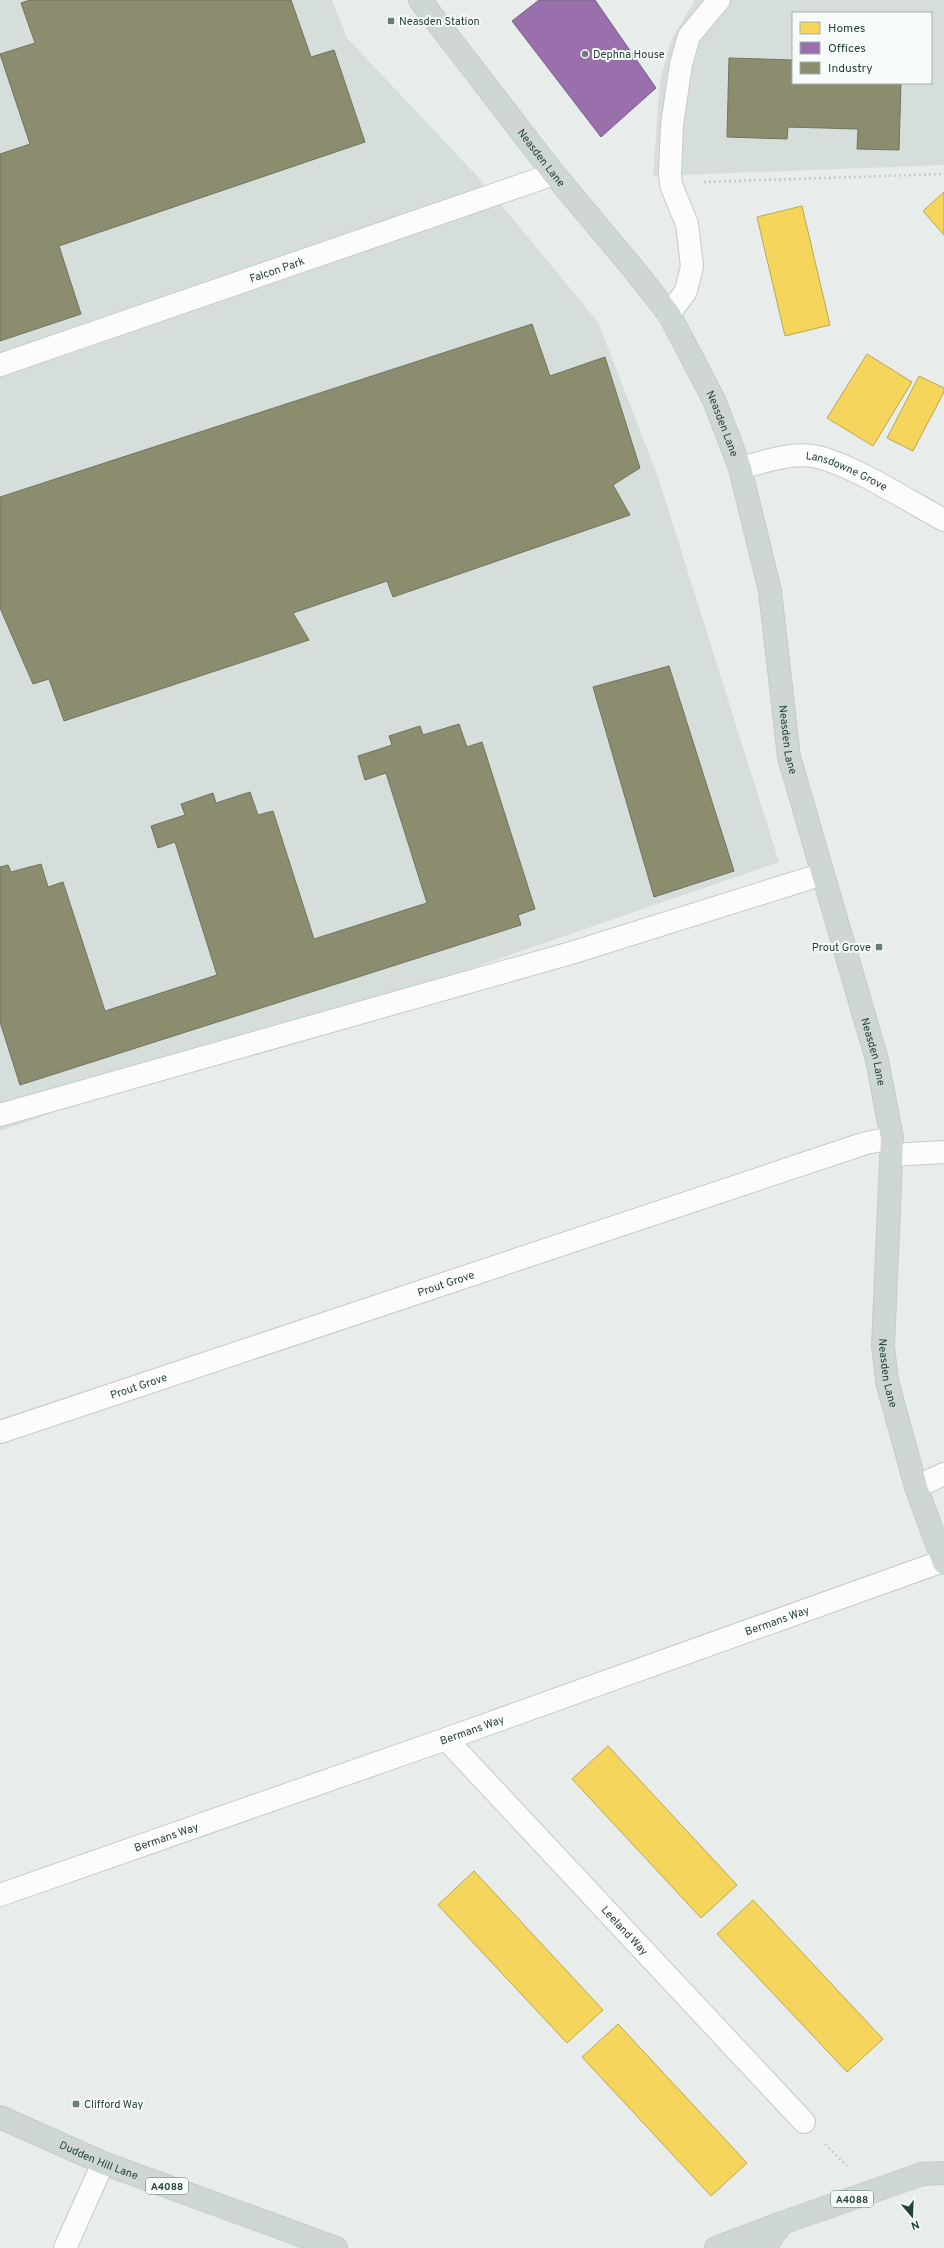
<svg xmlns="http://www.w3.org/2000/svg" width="944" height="2248" font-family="Overpass,sans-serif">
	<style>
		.built { fill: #d6dedb; fill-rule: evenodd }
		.homes { fill: #f6d55c; stroke: #b7a952 }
		.offices { fill: #9970ab; stroke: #766289 }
		.industry { fill: #8c8c6e; stroke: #6d765e }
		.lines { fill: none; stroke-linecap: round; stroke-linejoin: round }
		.minor-casing { stroke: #c5cac8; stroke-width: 24 }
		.major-casing { stroke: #c3ccc9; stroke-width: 24 }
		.path { stroke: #c3ccca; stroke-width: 2.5; stroke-dasharray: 2 3; stroke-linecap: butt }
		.minor { stroke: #fcfcfc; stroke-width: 22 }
		.major { stroke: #cfd7d5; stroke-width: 22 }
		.poi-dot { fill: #697e78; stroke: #f7fbf9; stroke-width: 1.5 }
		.labels { text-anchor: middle; stroke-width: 4; stroke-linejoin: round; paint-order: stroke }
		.shield { fill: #f7fbf9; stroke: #637a73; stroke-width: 1 }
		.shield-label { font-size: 10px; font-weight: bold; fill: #24423a }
		.poi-label { font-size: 11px; fill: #24423a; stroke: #f7fbf9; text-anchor: start }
		.street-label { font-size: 11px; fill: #24423a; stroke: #f7fbf9 }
	</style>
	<rect width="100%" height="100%" fill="#e8edeb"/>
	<!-- built -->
	<g class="built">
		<path d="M 0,0 L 332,0 L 347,38 L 479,178 L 598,322 L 658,477 L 779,862 L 0,1131 Z"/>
		<path d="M 695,0 L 944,0 L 944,165 L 653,176 L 660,81 L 671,40 ZM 793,13 L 931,13 L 931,83 L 793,83 Z"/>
	</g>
	<!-- homes -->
	<g class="homes">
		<path d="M 944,192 L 944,235 L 923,211 Z"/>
		<path d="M 802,206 L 830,325 L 785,336 L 757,217 Z"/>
		<path d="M 867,354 L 912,382 L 873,446 L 827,418 Z"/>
		<path d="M 919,376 L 944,388 L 944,392 L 913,451 L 887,438 Z"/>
		<path d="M 608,1746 L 737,1885 L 701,1918 L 572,1779 Z"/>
		<path d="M 474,1871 L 603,2010 L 567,2043 L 438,1905 Z"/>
		<path d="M 753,1900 L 883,2039 L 847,2072 L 717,1934 Z"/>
		<path d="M 618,2024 L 747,2163 L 711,2196 L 582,2057 Z"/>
	</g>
	<!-- offices -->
	<path class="offices" d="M 539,0 L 595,0 L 656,88 L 601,137 L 512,21 Z"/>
	<!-- industry -->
	<g class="industry">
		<path d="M 30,0 L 291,0 L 311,57 L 334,50 L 365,142 L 59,246 L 81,314 L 0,341 L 0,154 L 30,144 L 0,54 L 35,43 L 21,3 Z"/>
		<path d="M 729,58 L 793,60 L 793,83 L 901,83 L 899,150 L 857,149 L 858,129 L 788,127 L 787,139 L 727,137 Z"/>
		<path d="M 532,324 L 550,376 L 605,357 L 640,468 L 613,485 L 630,515 L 393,597 L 387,581 L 293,613 L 309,640 L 64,721 L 49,679 L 33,684 L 0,608 L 0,497 Z"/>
		<path d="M 669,666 L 734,871 L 654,897 L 593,687 Z"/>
		<path d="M 459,724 L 467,747 L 482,742 L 535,909 L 518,915 L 521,925 L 20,1085 L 0,1022 L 0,867 L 8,865 L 11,872 L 41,864 L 48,887 L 63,882 L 105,1011 L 217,975 L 175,842 L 158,848 L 151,826 L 185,815 L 181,804 L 213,793 L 216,803 L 250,792 L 258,815 L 273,811 L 314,939 L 427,903 L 386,773 L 365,780 L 358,756 L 392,745 L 389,736 L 420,726 L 423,735 Z"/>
	</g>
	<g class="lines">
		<defs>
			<g id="minor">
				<path d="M 669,314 L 686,291 L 692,266 L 687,224 L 671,185 L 670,174 L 672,125 L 681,64 L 689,36 L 719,0"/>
				<path id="s1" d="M 0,365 L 554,174"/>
				<path id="s2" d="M 740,468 C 764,462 793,451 818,457 C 857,467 908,501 944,520"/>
				<path d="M 0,1115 L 571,953 L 823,874"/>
				<path d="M 892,1155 L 944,1152"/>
				<path id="s3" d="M 0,1432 L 866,1143 L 892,1138"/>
				<path d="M 916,1487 L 944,1474"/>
				<path id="s4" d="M 446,1739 L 804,2122"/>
				<path id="s5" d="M 0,1895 L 446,1739 L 943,1561"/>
				<path d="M 65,2248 L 103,2163"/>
			</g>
			<g id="major">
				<path id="s6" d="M 420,0 L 554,174 L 636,272 L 669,314 L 714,400 L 740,468 L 770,591 L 789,757 L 877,1060 L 892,1138 L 883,1346 L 887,1381 L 916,1487 L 944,1563"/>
				<path id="s7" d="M 0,2117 L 103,2163 L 336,2248"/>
				<path d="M 716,2248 L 782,2223 L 922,2174 L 944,2173"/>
				<path d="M 764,2248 L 782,2223"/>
			</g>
		</defs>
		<!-- minor casing -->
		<use href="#minor" class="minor-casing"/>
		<!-- major casing -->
		<use href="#major" class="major-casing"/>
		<!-- path -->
		<g class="path">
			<path d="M 704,182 L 944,174"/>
			<path d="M 825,2144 L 847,2166"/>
		</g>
		<!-- minor -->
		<use href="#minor" class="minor"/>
		<!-- major -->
		<use href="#major" class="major"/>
	</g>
	<!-- markers -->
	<g class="poi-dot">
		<rect x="387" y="17" width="8" height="8" rx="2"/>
		<circle cx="585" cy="54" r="4"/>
		<rect x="875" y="943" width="8" height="8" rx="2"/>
		<rect x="72" y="2100" width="8" height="8" rx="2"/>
	</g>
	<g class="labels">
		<!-- shield labels -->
		<g class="shield">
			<rect x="146" y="2178" width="42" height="16" rx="3"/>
			<rect x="831" y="2191" width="42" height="16" rx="3"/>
		</g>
		<g class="shield-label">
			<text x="167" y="2190">A4088</text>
			<text x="852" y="2203">A4088</text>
		</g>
		<!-- poi labels -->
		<g class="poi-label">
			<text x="399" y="25">Neasden Station</text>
			<text x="593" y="58">Dephna House</text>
			<text x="871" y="951" text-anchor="end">Prout Grove</text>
			<text x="84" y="2108">Clifford Way</text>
		</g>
		<!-- street labels -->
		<g class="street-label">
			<text dy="4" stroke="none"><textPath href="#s6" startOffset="199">Neasden Lane</textPath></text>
			<text dy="4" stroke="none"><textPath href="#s1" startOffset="293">Falcon Park</textPath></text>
			<text dy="4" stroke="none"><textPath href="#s6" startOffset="523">Neasden Lane</textPath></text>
			<text dy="4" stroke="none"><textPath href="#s2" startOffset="111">Lansdowne Grove</textPath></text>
			<text dy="4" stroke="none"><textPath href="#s6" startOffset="847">Neasden Lane</textPath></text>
			<text dy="4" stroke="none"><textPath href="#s6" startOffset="1171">Neasden Lane</textPath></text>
			<text dy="4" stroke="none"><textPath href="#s3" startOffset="470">Prout Grove</textPath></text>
			<text dy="4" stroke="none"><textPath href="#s6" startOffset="1495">Neasden Lane</textPath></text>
			<text dy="4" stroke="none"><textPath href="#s3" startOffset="146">Prout Grove</textPath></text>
			<text dy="4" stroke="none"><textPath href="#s5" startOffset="824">Bermans Way</textPath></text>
			<text dy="4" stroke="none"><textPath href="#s5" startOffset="500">Bermans Way</textPath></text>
			<text dy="4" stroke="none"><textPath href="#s5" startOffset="176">Bermans Way</textPath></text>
			<text dy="4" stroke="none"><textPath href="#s4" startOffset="262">Leeland Way</textPath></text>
			<text dy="4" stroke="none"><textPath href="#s7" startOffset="108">Dudden Hill Lane</textPath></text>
		</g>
	</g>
	<!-- legend -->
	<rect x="792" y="12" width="140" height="72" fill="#f7fbf9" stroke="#a3b1ad"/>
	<rect x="800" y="22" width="20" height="12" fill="#f6d55c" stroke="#a3b1ad"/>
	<text x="828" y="32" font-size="12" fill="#24423a">Homes</text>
	<rect x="800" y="42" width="20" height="12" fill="#9970ab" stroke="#a3b1ad"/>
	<text x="828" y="52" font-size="12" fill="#24423a">Offices</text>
	<rect x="800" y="62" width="20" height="12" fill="#8c8c6e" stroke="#a3b1ad"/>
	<text x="828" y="72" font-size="12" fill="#24423a">Industry</text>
	<!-- north arrow -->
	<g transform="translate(912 2216) rotate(161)" stroke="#f7fbf9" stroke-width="3" paint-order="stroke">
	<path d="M0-3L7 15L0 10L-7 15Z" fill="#24423a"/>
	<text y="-6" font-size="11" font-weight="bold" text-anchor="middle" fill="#24423a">N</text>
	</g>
</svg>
